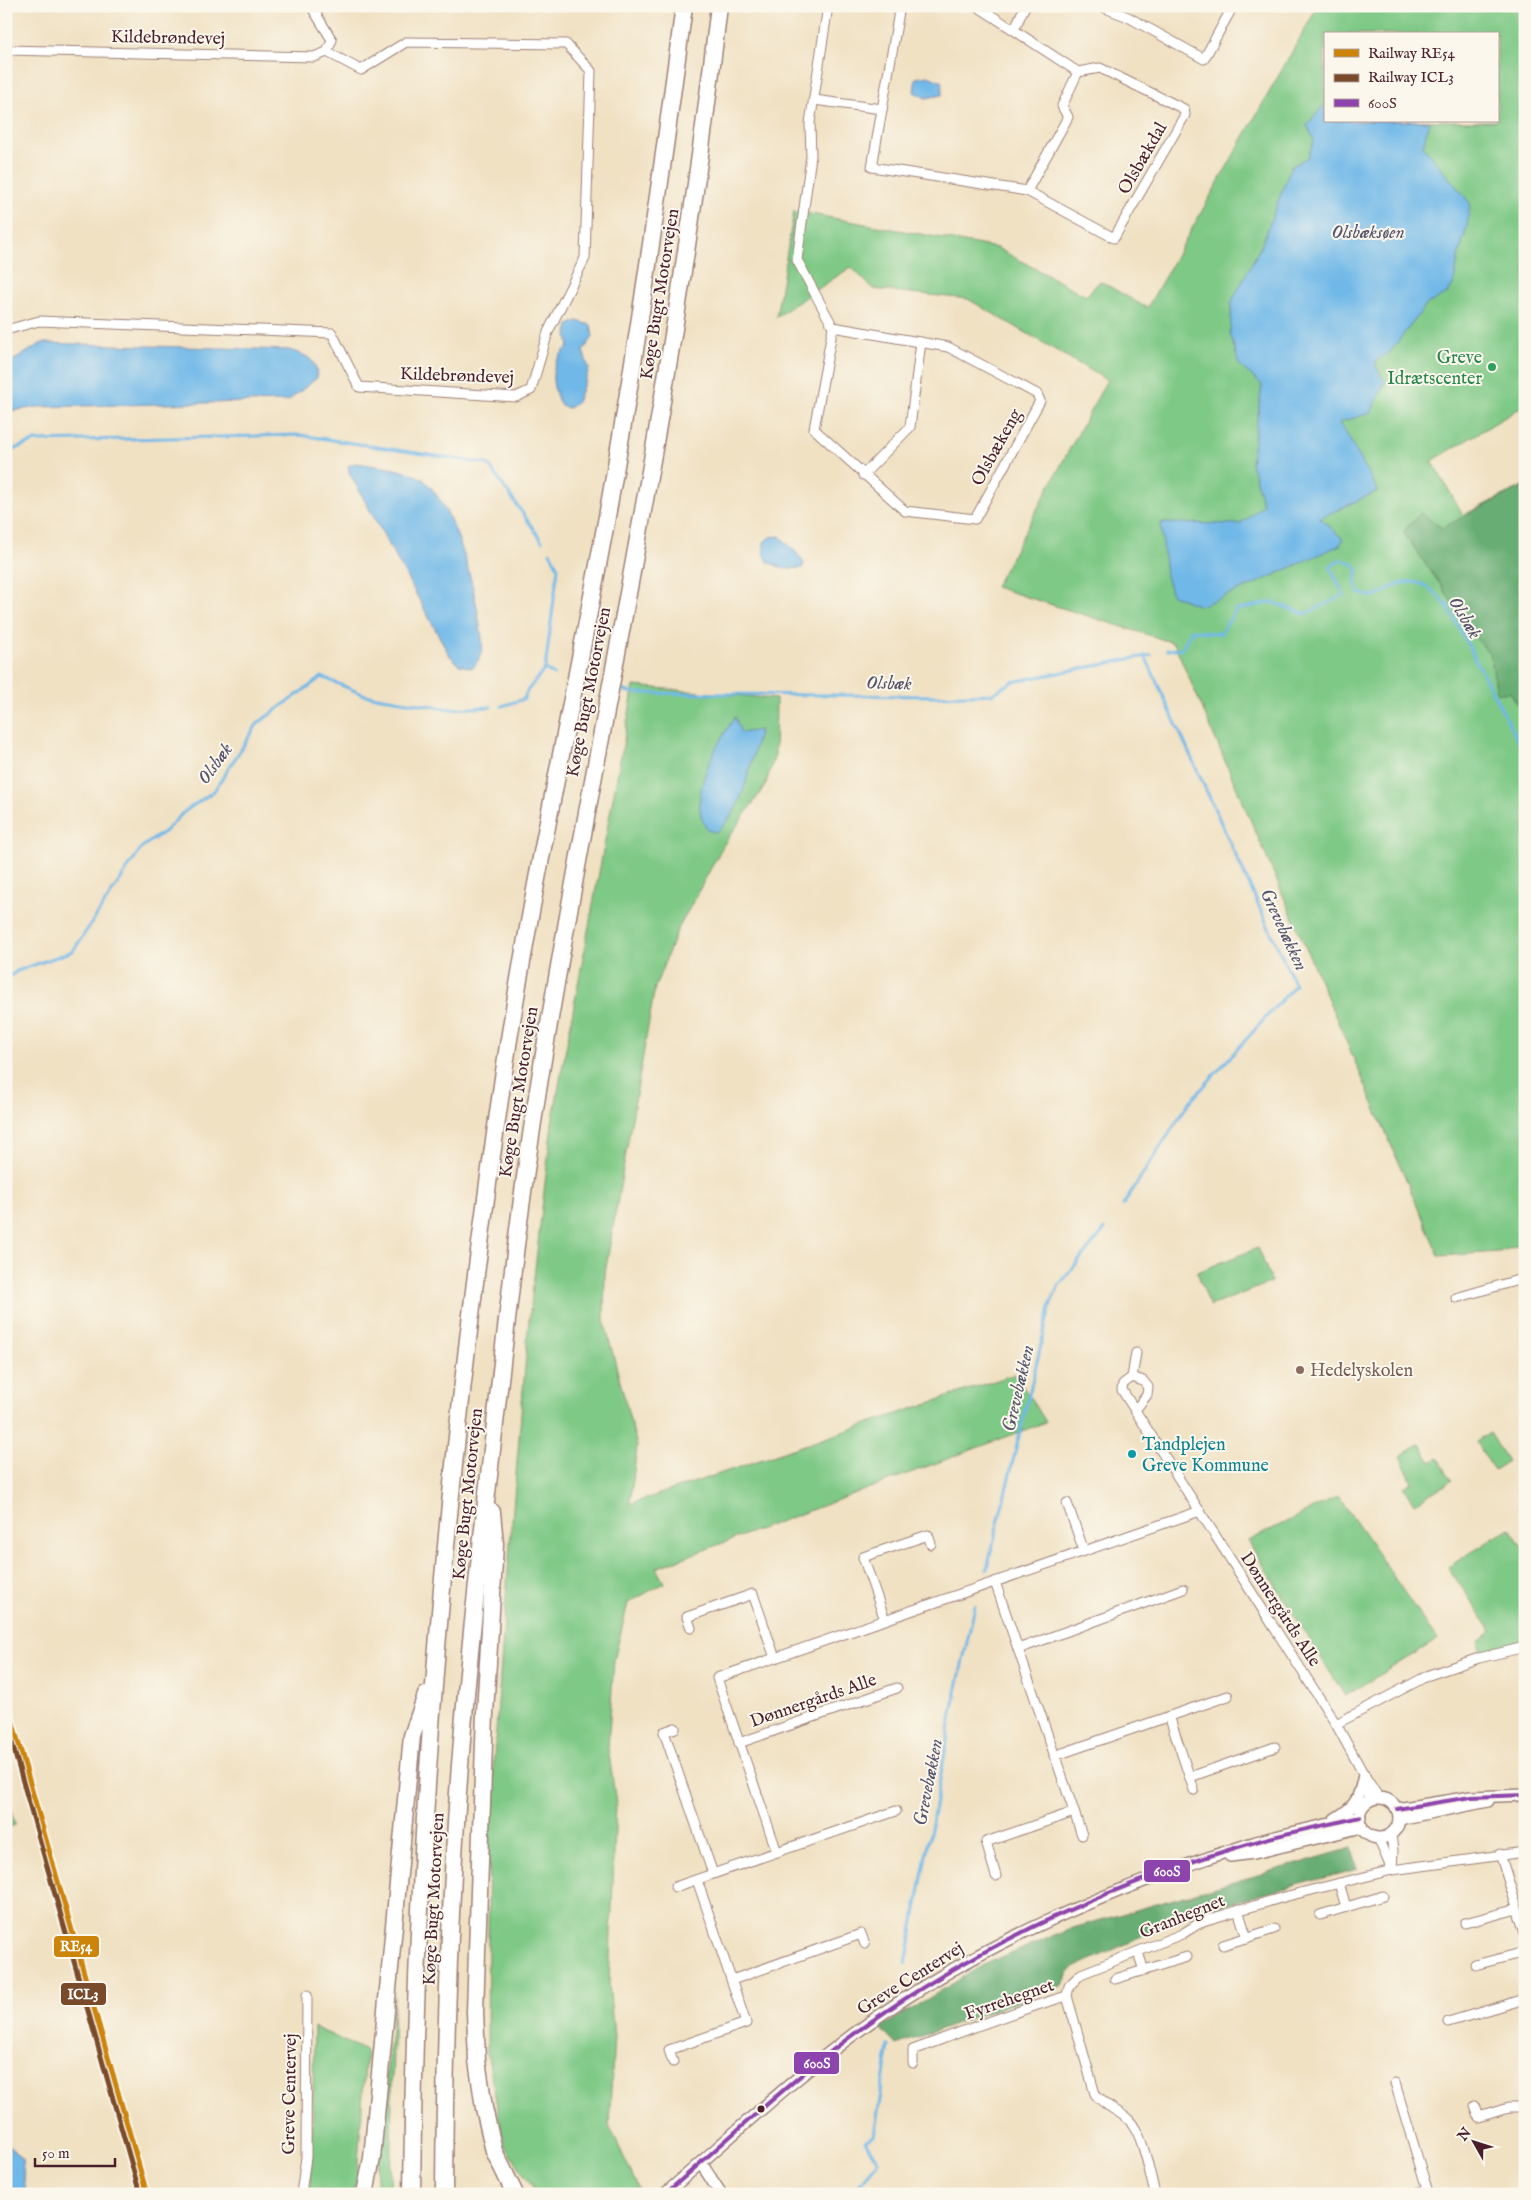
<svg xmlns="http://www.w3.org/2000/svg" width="1531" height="2200" font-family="'IM FELL English',serif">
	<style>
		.green { fill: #7fc986; stroke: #647458; fill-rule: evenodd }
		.forest { fill: #67ad73; stroke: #58664f }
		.water { fill: #70b8e8; stroke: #5d6c8a }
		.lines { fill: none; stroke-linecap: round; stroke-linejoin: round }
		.stream { stroke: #70b8e8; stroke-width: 3 }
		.minor-casing { stroke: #9d8077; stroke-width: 11 }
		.tertiary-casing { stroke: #9d8077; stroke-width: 14 }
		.motorway-casing { stroke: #9d8077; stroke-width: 19 }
		.minor { stroke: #fff; stroke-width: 9 }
		.tertiary { stroke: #fff; stroke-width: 11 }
		.motorway { stroke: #fff; stroke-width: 16 }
		.bus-1-casing { stroke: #fbf7ec; stroke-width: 8 }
		.bus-1 { stroke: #8e44ad; stroke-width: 4 }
		.rail-1-casing { stroke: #fbf7ec; stroke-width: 9 }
		.rail-2-casing { stroke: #fbf7ec; stroke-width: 9 }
		.rail-1 { stroke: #cc840b; stroke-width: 5 }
		.rail-2 { stroke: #7a4b2a; stroke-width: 5 }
		.leisure-dot { fill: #2e9e5b; stroke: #fbf7ec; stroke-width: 2 }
		.education-dot { fill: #8d6e63; stroke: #fbf7ec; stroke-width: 2 }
		.culture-dot { fill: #0f9aa8; stroke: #fbf7ec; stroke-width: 2 }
		.bus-dot { fill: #4a1f2b; stroke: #fbf7ec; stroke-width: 2 }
		.labels { text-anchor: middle; stroke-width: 4; stroke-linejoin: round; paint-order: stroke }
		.street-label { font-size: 18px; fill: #4a1f2b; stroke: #fbf7ec }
		.leisure-label { font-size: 18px; fill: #27864d; stroke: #fbf7ec; text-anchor: end }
		.education-label { font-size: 18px; fill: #785e54; stroke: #fbf7ec; text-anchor: start }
		.culture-label { font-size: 18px; fill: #0d838f; stroke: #fbf7ec; text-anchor: start }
		.water-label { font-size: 19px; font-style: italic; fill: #57556d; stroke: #fbf7ec }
		.line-badge { stroke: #fbf7ec; stroke-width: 2 }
		.badge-label { font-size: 14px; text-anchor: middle; font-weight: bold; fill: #fff }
	</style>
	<rect width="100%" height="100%" fill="#fbf7ec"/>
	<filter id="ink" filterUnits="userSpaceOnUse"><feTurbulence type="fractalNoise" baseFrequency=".02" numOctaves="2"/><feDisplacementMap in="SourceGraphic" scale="10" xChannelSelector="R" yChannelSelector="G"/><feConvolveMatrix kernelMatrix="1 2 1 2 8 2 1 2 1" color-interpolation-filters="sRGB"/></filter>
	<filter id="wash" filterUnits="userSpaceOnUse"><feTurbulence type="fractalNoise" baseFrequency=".0096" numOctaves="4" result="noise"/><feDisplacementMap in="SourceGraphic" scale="20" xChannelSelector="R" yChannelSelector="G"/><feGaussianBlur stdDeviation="1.12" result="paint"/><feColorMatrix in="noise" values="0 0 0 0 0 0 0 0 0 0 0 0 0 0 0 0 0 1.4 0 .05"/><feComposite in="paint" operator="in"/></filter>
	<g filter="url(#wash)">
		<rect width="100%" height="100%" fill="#f0e1c3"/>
		<!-- green -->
		<g class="green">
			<path d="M 1318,6 L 1525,6 L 1525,405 L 1432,461 L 1463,515 L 1525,485 L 1525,1243 L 1499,1252 L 1439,1256 L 1174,643 L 995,587 L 1107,380 L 968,299 L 873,289 L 851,267 L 776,317 L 794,211 L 997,248 L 1086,296 L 1100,281 L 1147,308 ZM 1325,34 L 1497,34 L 1497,121 L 1325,121 Z"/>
			<path d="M 634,686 L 776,699 L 775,755 L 765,786 L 724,844 L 676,933 L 655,987 L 605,1273 L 604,1320 L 637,1446 L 630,1504 L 1015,1374 L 1046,1422 L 656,1568 L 664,1583 L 628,1603 L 614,1660 L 608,1747 L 616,1803 L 609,1984 L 614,2037 L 609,2125 L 641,2194 L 537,2194 L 504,2144 L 487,2052 L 489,1823 L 510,1544 L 529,1320 L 552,1123 Z"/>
			<path d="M 1258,1248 L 1272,1282 L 1210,1306 L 1197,1272 Z"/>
			<path d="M 1490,1433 L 1508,1461 L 1494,1470 L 1476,1442 Z"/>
			<path d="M 1420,1444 L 1431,1462 L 1438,1458 L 1452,1480 L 1414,1504 L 1404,1487 L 1412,1482 L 1400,1456 Z"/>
			<path d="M 1338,1496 L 1437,1640 L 1345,1696 L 1248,1541 Z"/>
			<path d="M 1510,1528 L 1525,1551 L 1525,1641 L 1483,1652 L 1478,1641 L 1492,1632 L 1448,1567 Z"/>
			<path d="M 6,1793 L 15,1825 L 6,1828 Z"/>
			<path d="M 394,1996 L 390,2194 L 375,2194 Z"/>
			<path d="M 314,2027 L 366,2051 L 357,2177 L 353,2194 L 309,2194 L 312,2157 Z"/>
		</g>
		<!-- forest -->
		<g class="forest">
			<path d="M 1525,485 L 1525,718 L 1511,693 L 1497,693 L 1490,654 L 1469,631 L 1442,587 L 1403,532 L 1421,513 L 1442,528 Z"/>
			<path d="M 1352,1848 L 1358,1869 L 1199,1911 L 1073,1968 L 1061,1986 L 896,2045 L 880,2028 L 983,1965 L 1073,1928 Z"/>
		</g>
		<!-- water -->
		<g class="water">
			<path d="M 928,76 L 942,82 L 942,95 L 926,98 L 914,92 L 916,78 Z"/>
			<path d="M 1325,104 L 1325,121 L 1429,121 L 1423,147 L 1470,203 L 1467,227 L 1459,253 L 1454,283 L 1447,294 L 1427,304 L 1390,352 L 1376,361 L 1376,367 L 1385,382 L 1371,413 L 1340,422 L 1378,491 L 1320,518 L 1343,539 L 1340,545 L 1250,586 L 1200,606 L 1172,595 L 1166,576 L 1161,523 L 1240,524 L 1263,505 L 1251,463 L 1262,385 L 1239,365 L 1230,333 L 1232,301 L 1262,244 L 1291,167 L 1308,157 L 1314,140 L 1307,125 Z"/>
			<path d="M 577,321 L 591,325 L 593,337 L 583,351 L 589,369 L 577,402 L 569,408 L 561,406 C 550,383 548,365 569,346 L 567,334 L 569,325 Z"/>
			<path d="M 42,343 L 289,350 C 307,356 316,357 317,378 L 288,401 L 37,407 L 6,412 L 6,365 Z"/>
			<path d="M 356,463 C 373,466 412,469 425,481 C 456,512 474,583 480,626 C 481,633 483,641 482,648 C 481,657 478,662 472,668 L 459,665 L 450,656 L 349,472 L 348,466 Z"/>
			<path d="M 780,536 L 802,559 L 804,564 L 802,568 L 785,569 L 768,562 L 764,553 L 764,542 L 770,537 Z"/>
			<path d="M 735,717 L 741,733 L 760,730 C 749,764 746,809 716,832 L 709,831 C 684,801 716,744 735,717 Z"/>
			<path d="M 6,2142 L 22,2160 L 26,2194 L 6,2194 Z"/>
		</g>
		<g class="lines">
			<!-- stream -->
			<g class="stream">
				<path d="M 6,452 L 36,441 L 300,435 L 488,464 L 542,541"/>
				<path d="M 1167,650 L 1182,648 L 1192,630 L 1220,634 L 1236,610 L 1272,602 L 1305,614 L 1344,595 L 1330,567 L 1340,560 L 1352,563 L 1358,571 L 1355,583 L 1359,593 C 1364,594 1370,597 1375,596 C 1380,595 1387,590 1392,587 C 1420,574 1429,587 1448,607 L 1525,754"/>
				<path d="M 545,669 L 558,568 L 550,552"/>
				<path d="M 622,690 L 633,693 L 938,696 L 992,694 L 1012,682 L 1151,655"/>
				<path d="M 502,706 L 524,699 L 527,691 L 545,669 L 554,675"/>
				<path d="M 6,979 L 17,971 L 73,951 L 142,847 L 165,831 L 184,812 L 214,791 L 258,723 L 322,677 L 365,695 L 450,709 L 491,707"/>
				<path d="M 1123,1205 L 1188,1104 L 1295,985 L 1145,656"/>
				<path d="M 987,1569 L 1051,1303 L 1059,1285 L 1105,1229"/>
				<path d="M 906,1964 L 956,1692 L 975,1606"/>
				<path d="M 851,2194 L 878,2162 L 865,2141 L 874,2135 L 889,2046"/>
			</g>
		</g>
	</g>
	<g filter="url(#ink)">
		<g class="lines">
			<defs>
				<g id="minor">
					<path d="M 828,6 L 810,123 L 811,156 L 797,260 L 833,327 L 948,347 L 1037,394 L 1040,401 L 975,519 L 905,511 L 814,429 L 833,327"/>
					<path d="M 900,6 L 872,167 L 1027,191 L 1114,238 L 1185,115 L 1184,109 L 1100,68 L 1078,72 L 977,6"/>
					<path d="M 1100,6 L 1128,17 L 1204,59 L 1233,6"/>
					<path d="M 1014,30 L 1025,6"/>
					<path d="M 6,50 L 314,57 L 327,52 L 332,40 L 311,6"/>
					<path d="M 814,100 L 882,109"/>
					<path d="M 1027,191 L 1068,117 L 1062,106 L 1078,72"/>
					<path d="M 6,330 L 39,321 L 332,333 L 359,387 L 516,397 L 531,390 L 548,332 L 585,258 L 591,71 L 566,44 L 406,42 L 361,70 L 327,52"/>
					<path d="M 863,475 L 910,427 L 921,342"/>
					<path d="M 1456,1298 L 1525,1278"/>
					<path d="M 1136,1353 L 1132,1377 L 1123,1384 L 1122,1390 L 1336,1724 L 1364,1775 L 1379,1798"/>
					<path d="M 1132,1377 L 1143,1381 L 1148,1387 L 1147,1395 L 1135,1410"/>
					<path d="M 1067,1503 L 1084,1551"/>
					<path d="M 995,1582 L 1082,1835"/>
					<path d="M 885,1620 L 863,1557 L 928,1535 L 931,1544"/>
					<path d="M 691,1628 L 687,1617 L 753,1594 L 775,1658"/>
					<path d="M 1018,1649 L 1183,1589"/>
					<path d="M 1169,1716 L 1194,1790"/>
					<path d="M 1336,1724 L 1429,1675 L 1479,1658 L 1525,1647"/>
					<path d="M 675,1728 L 664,1732 L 713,1874"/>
					<path d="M 739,1743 L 897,1688"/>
					<path d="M 1054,1756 L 1228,1696"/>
					<path d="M 1190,1777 L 1275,1747"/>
					<path d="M 1366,1783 L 1370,1800"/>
					<path d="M 1391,1834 L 1393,1851 L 1392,1870"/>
					<path d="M 1378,1838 L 1392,1870"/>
					<path d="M 777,1852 L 717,1678 L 1200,1511"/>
					<path d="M 1500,1854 L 1525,1933"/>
					<path d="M 996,1876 L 986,1842 L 1074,1812"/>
					<path d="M 1339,1883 L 1346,1907"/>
					<path d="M 675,1887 L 896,1811"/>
					<path d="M 1238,1910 L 1247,1938"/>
					<path d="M 1320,1915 L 1383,1896"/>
					<path d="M 1465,1923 L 1517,1909"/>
					<path d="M 1223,1945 L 1274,1929"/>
					<path d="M 1138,1952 L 1144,1971"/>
					<path d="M 1475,1965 L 1525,1952"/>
					<path d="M 1115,1979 L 1187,1957"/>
					<path d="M 732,1980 L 861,1934 L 865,1944"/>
					<path d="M 1067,1996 L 1069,1986 L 1081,1974 L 1182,1934 L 1203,1921 L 1284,1897 L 1392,1870 L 1525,1852"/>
					<path d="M 1448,2022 L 1525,1999"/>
					<path d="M 673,2062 L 669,2050 L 746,2023 L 697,1880"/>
					<path d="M 913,2063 L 913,2050 C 964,2031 1014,2011 1067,1996 L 1095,2094 C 1104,2106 1118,2110 1129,2120 C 1143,2133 1150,2175 1155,2194"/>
					<path d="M 1395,2083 L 1427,2189 L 1412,2194"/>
					<path d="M 1475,2106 L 1479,2117 L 1508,2108 L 1525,2108"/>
					<path d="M 1525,2186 L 1525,2191"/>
					<path d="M 301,2194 L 306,2157 L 307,1995"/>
				</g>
				<g id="tertiary">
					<circle cx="1379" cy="1818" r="20"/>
					<path d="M 1397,1809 L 1471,1797 L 1525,1795"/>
					<path d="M 1335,1819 C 1357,1806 1359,1799 1364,1775"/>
					<path d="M 1399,1819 L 1488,1801"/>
					<path d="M 1230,1856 L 1254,1853 L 1362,1827"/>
					<path d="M 701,2163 L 721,2194"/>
					<path d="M 665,2194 C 732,2136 796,2075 869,2023 C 983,1941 1117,1887 1250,1844 C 1286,1833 1323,1826 1360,1817"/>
				</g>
				<g id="motorway">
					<path d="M 492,1512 L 495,1544 L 485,1713 L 475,2012 L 477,2060 L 484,2108 L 494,2151 L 515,2194"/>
					<path d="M 365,2194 L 372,2158 L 412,1736 L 426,1695"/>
					<path d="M 412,2194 C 415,1820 448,1448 503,1078 C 531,891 572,707 606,522 C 637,351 661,179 684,6"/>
					<path d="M 444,2194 C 445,2020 451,1846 468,1673 C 475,1596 484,1519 493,1441 C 507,1320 520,1199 540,1078 C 570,892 608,707 641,522 C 672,351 699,179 719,6"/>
				</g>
			</defs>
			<!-- minor casing -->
			<use href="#minor" class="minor-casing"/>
			<!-- tertiary casing -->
			<use href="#tertiary" class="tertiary-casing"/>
			<!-- motorway casing -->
			<use href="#motorway" class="motorway-casing"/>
			<!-- minor -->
			<use href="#minor" class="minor"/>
			<!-- tertiary -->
			<use href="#tertiary" class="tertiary"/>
			<!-- motorway -->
			<use href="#motorway" class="motorway"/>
			<defs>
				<g id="bus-1">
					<path d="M 1397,1809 L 1471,1797 L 1525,1795"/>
					<path d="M 665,2194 C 732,2136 797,2074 869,2023 C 985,1941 1125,1879 1262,1840 C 1294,1831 1327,1825 1360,1817"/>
				</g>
			</defs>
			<!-- bus-1 casing -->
			<use href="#bus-1" class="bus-1-casing"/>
			<!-- bus-1 -->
			<use href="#bus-1" class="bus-1"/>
			<defs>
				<path id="rail-1" d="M 6,1699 L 147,2194"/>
				<path id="rail-2" d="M 6,1722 L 140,2194"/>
			</defs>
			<!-- rail-1 casing -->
			<use href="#rail-1" class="rail-1-casing"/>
			<!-- rail-2 casing -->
			<use href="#rail-2" class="rail-2-casing"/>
			<!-- rail-1 -->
			<use href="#rail-1" class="rail-1"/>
			<!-- rail-2 -->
			<use href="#rail-2" class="rail-2"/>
		</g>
	</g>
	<!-- markers -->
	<circle class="leisure-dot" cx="1492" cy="367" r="5"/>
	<circle class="education-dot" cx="1300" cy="1370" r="5"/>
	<circle class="culture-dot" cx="1132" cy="1454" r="5"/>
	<circle class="bus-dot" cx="761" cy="2109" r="4.5"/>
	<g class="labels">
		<!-- street labels -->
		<g class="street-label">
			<text transform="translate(168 37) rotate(1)" y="6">Kildebrøndevej</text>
			<text transform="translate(1142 158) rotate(-60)" y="6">Olsbækdal</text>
			<text transform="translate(659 294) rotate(-81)" y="6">Køge Bugt Motorvejen</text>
			<text transform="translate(457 375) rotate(2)" y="6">Kildebrøndevej</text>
			<text transform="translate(996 447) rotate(-61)" y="6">Olsbækeng</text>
			<text transform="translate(588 692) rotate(-79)" y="6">Køge Bugt Motorvejen</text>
			<text transform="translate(518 1092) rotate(-81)" y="6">Køge Bugt Motorvejen</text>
			<text transform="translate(467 1494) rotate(-84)" y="6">Køge Bugt Motorvejen</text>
			<text transform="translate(1281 1609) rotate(57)" y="6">Dønnergårds Alle</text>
			<text transform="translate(813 1700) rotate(-19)" y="6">Dønnergårds Alle</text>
			<text transform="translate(433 1899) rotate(-87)" y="6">Køge Bugt Motorvejen</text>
			<text transform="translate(1182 1916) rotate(-22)" y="6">Granhegnet</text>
			<text transform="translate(910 1978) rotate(-32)" y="6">Greve Centervej</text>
			<text transform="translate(1009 1999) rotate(-19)" y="6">Fyrrehegnet</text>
			<text transform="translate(289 2094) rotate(-89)" y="6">Greve Centervej</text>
		</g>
		<!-- leisure labels -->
		<g class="leisure-label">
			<text x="1482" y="363">Greve<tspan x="1482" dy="21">Idrætscenter</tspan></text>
		</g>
		<!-- education labels -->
		<g class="education-label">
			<text x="1310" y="1376">Hedelyskolen</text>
		</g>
		<!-- culture labels -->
		<g class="culture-label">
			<text x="1142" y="1450">Tandplejen<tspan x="1142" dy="21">Greve Kommune</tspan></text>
		</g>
		<!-- water labels -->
		<g class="water-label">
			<text x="1368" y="238">Olsbæksøen</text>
			<text transform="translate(1466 617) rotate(59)" y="7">Olsbæk</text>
			<text transform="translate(889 682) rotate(1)" y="7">Olsbæk</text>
			<text transform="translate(214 763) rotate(-54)" y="7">Olsbæk</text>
			<text transform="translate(1285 929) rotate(65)" y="7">Grevebækken</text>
			<text transform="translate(1017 1388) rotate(-77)" y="7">Grevebækken</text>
			<text transform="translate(927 1782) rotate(-79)" y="7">Grevebækken</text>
		</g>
	</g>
	<g class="line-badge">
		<rect x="1143" y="1859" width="48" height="24" rx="5" fill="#8e44ad"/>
		<rect x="53" y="1935" width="47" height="23" rx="5" fill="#cc840b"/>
		<rect x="60" y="1982" width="47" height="24" rx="5" fill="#7a4b2a"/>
		<rect x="793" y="2051" width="47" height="24" rx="5" fill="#8e44ad"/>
	</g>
	<g class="badge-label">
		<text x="1167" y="1876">600S</text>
		<text x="76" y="1951">RE54</text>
		<text x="83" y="1999">ICL3</text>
		<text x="817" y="2068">600S</text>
	</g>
	<!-- margin -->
	<rect width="1531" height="2200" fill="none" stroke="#fbf7ec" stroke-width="25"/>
	<!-- legend -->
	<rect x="1324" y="32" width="175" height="90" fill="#fbf7ec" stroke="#b4a19f"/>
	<rect x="1334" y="49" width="25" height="8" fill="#cc840b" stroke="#b4a19f"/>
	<text x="1368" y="58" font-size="15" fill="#4a1f2b">Railway RE54</text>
	<rect x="1334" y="74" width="25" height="8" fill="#7a4b2a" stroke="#b4a19f"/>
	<text x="1368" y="82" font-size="15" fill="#4a1f2b">Railway ICL3</text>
	<rect x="1334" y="99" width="25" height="8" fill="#8e44ad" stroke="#b4a19f"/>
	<text x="1368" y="108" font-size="15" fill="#4a1f2b">600S</text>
	<!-- north arrow -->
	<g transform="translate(1474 2142) rotate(309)" stroke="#fbf7ec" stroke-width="4" paint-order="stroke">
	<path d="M0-4L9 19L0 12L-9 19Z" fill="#4a1f2b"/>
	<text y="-8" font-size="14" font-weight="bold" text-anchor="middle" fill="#4a1f2b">N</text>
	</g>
	<!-- scale -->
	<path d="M35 2158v8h80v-8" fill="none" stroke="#4a1f2b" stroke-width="2.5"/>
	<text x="42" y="2158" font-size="15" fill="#4a1f2b" stroke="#fbf7ec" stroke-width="4" paint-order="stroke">50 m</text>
</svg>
